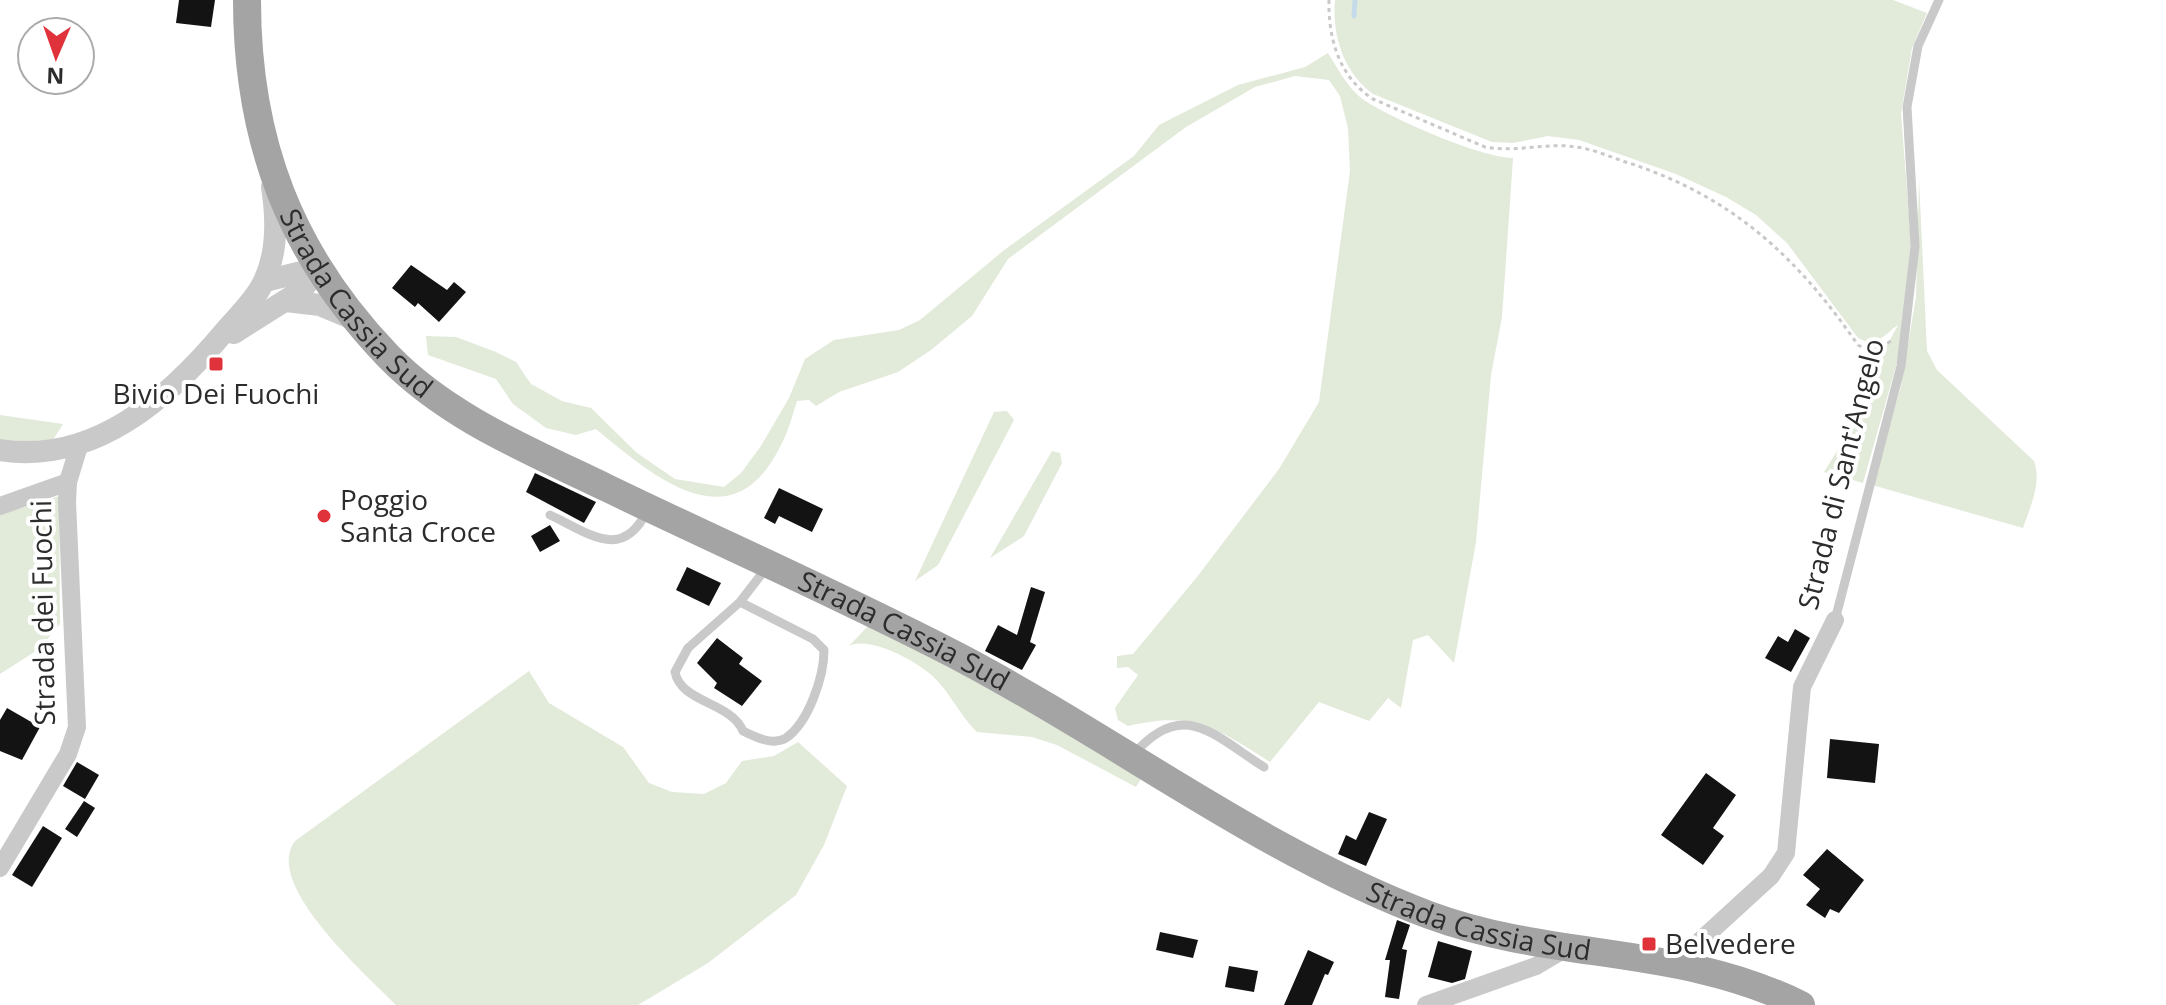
<svg xmlns="http://www.w3.org/2000/svg" width="2166" height="1005" font-family="'Open Sans',sans-serif">
	<style>
		.green { fill: #e2eada }
		.lines { fill: none; stroke-linecap: round; stroke-linejoin: round }
		.stream { stroke: #c6dbe9; stroke-width: 5 }
		.building { fill: #131313 }
		.path { stroke: #c9c9c9; stroke-width: 3; stroke-dasharray: 4 4; stroke-linecap: butt }
		.service { stroke: #c9c9c9; stroke-width: 9 }
		.minor { stroke: #c9c9c9; stroke-width: 18 }
		.tertiary { stroke: #c9c9c9; stroke-width: 22 }
		.primary { stroke: #a4a4a4; stroke-width: 28 }
		.poi-dot { fill: #e0323a; stroke: #fff; stroke-width: 3 }
		.labels { text-anchor: middle; stroke-width: 8; stroke-linejoin: round; paint-order: stroke }
		.street-label { font-size: 28px; fill: #2c2c2c; stroke: #fff }
		.poi-label { font-size: 28px; fill: #2c2c2c; stroke: #fff; text-anchor: start }
	</style>
	<rect width="100%" height="100%" fill="#fff"/>
	<!-- green -->
	<g class="green">
		<path d="M 1335,0 L 1893,0 L 1927,13 L 1912,48 L 1901,113 L 1911,242 L 1898,359 L 1863,483 L 1824,472 L 1870,399 L 1878,362 L 1898,325 C 1883,335 1877,349 1858,338 L 1787,243 L 1756,215 L 1726,197 L 1676,174 L 1579,140 L 1548,136 L 1513,143 L 1492,142 L 1373,94 C 1343,72 1332,35 1335,0 Z"/>
		<path d="M 1328,53 C 1339,70 1349,91 1367,102 C 1395,120 1482,158 1513,158 L 1502,317 L 1491,375 L 1476,542 L 1454,663 L 1428,635 L 1413,640 L 1401,708 L 1388,698 L 1369,721 L 1319,702 L 1270,762 C 1214,727 1195,711 1128,726 L 1118,720 L 1115,708 L 1138,675 L 1128,667 L 1117,668 L 1117,656 L 1133,654 L 1197,577 L 1279,469 L 1319,402 L 1350,171 L 1348,128 L 1340,96 L 1329,80 L 1295,76 L 1255,87 L 1186,127 L 1008,259 L 972,316 L 931,350 L 898,372 L 839,392 L 816,406 L 809,400 L 797,401 C 792,416 788,433 780,447 C 731,545 653,476 596,429 L 576,435 L 546,428 L 513,404 L 496,379 L 428,355 L 426,336 L 456,337 L 496,352 L 516,362 L 531,384 L 562,401 L 591,408 L 637,453 L 675,479 L 724,487 L 741,473 L 761,446 L 789,398 L 805,359 L 834,340 L 899,330 L 920,320 L 1003,251 L 1134,156 L 1159,125 L 1238,85 L 1305,67 Z"/>
		<path d="M 1919,179 L 1927,351 L 1937,370 L 2034,461 C 2042,483 2030,507 2023,528 L 1872,485 L 1901,386 L 1916,297 Z"/>
		<path d="M 1007,411 L 1014,420 L 938,565 L 915,581 L 994,412 Z"/>
		<path d="M 0,415 L 63,424 L 51,443 L 0,441 Z"/>
		<path d="M 1052,451 L 1060,453 L 1062,463 L 1024,536 L 990,558 Z"/>
		<path d="M 59,496 L 60,624 L 39,649 L 0,674 L 0,515 Z"/>
		<path d="M 869,625 L 1005,692 L 1142,777 L 1136,787 L 1057,745 L 1032,737 L 977,732 C 959,715 949,689 929,673 C 912,659 869,636 849,646 Z"/>
		<path d="M 529,671 L 549,703 L 623,747 L 649,783 L 672,792 L 704,794 L 726,783 L 742,761 L 774,756 L 798,742 L 847,786 L 824,845 L 796,895 L 708,963 L 638,1005 L 396,1005 C 368,976 262,884 295,841 Z"/>
	</g>
	<g class="lines">
		<!-- stream -->
		<path class="stream" d="M 1354,16 L 1355,0"/>
	</g>
	<!-- building -->
	<g class="building">
		<path d="M 179,0 L 215,0 L 211,27 L 176,23 Z"/>
		<path d="M 411,265 L 447,290 L 454,282 L 466,292 L 439,322 L 418,303 L 415,307 L 392,288 Z"/>
		<path d="M 535,473 L 596,502 L 584,523 L 526,492 Z"/>
		<path d="M 779,488 L 823,509 L 812,532 L 779,516 L 775,524 L 764,518 Z"/>
		<path d="M 550,525 L 560,541 L 540,552 L 531,536 Z"/>
		<path d="M 687,567 L 721,583 L 709,606 L 676,590 Z"/>
		<path d="M 1031,587 L 1045,592 L 1030,642 L 1036,645 L 1022,670 L 985,651 L 998,625 L 1017,635 Z"/>
		<path d="M 1795,629 L 1810,638 L 1791,672 L 1765,658 L 1778,636 L 1788,642 Z"/>
		<path d="M 717,638 L 743,658 L 739,664 L 762,681 L 742,706 L 714,688 L 717,683 L 697,663 Z"/>
		<path d="M 7,708 L 40,727 L 22,760 L 0,751 L 0,720 Z"/>
		<path d="M 1830,739 L 1879,744 L 1875,783 L 1827,778 Z"/>
		<path d="M 77,762 L 99,775 L 85,799 L 63,786 Z"/>
		<path d="M 1706,773 L 1736,795 L 1713,828 L 1724,836 L 1703,865 L 1661,835 Z"/>
		<path d="M 84,801 L 95,808 L 77,837 L 65,829 Z"/>
		<path d="M 1369,812 L 1387,819 L 1366,866 L 1338,854 L 1346,835 L 1356,840 Z"/>
		<path d="M 43,826 L 62,838 L 32,887 L 12,875 Z"/>
		<path d="M 1827,849 L 1864,880 L 1839,913 L 1830,909 L 1825,918 L 1806,905 L 1820,889 L 1803,875 Z"/>
		<path d="M 1397,920 L 1410,925 L 1402,949 L 1407,950 L 1399,999 L 1385,997 L 1390,960 L 1385,960 Z"/>
		<path d="M 1160,932 L 1198,940 L 1193,958 L 1156,950 Z"/>
		<path d="M 1438,941 L 1472,951 L 1465,979 L 1452,983 L 1428,977 Z"/>
		<path d="M 1308,950 L 1334,962 L 1328,975 L 1325,974 L 1312,1005 L 1284,1005 Z"/>
		<path d="M 1229,966 L 1258,971 L 1254,992 L 1225,987 Z"/>
	</g>
	<g class="lines">
		<!-- path -->
		<path class="path" d="M 1329,0 C 1328,38 1339,77 1373,99 L 1485,147 C 1516,153 1546,142 1576,147 C 1594,149 1612,158 1629,163 C 1733,197 1797,257 1858,345 C 1872,353 1879,349 1891,341"/>
		<!-- service -->
		<g class="service">
			<path d="M 550,515 C 589,533 622,562 647,511"/>
			<path d="M 740,602 L 813,639 L 824,650 C 824,676 809,722 786,738 C 773,746 755,737 743,731 C 731,702 681,703 675,672 L 688,648 L 740,602 L 767,567"/>
			<path d="M 1835,620 L 1901,366 L 1915,246 L 1907,107 L 1918,46 L 1939,0"/>
			<path d="M 1133,755 C 1183,697 1213,735 1264,767"/>
		</g>
		<!-- minor -->
		<g class="minor">
			<path d="M 0,506 L 68,482"/>
			<path d="M 0,868 L 68,754 L 77,727 L 67,502 L 68,482 L 79,446"/>
			<path d="M 1677,962 L 1771,876 L 1786,853 L 1802,687 L 1835,620"/>
			<path d="M 1426,1005 L 1536,966 L 1568,947"/>
		</g>
		<!-- tertiary -->
		<g class="tertiary">
			<path d="M 265,281 L 318,268"/>
			<path d="M 286,301 L 320,305 L 356,320"/>
			<path d="M 234,333 L 302,290 L 318,268"/>
			<path d="M 0,450 C 94,465 169,398 225,331 C 238,316 255,300 263,283 C 278,254 277,219 272,187"/>
		</g>
		<!-- primary -->
		<path class="primary" id="s1" d="M 247,0 C 247,141 290,254 388,356 C 448,418 531,451 607,488 C 725,545 846,598 963,659 C 1120,742 1262,852 1429,915 C 1553,961 1678,944 1801,1005"/>
	</g>
	<!-- markers -->
	<g class="poi-dot">
		<rect x="208" y="356" width="16" height="16" rx="4"/>
		<circle cx="324" cy="516" r="8"/>
		<rect x="1641" y="936" width="16" height="16" rx="4"/>
	</g>
	<g class="labels">
		<!-- street labels -->
		<g class="street-label">
			<text dy="10" stroke="none"><textPath href="#s1" startOffset="332">Strada Cassia Sud</textPath></text>
			<text transform="translate(1841 474) rotate(-76)" y="10">Strada di Sant'Angelo</text>
			<text transform="translate(43 613) rotate(-91)" y="10">Strada dei Fuochi</text>
			<text dy="10" stroke="none"><textPath href="#s1" startOffset="980">Strada Cassia Sud</textPath></text>
			<text dy="10" stroke="none"><textPath href="#s1" startOffset="1628">Strada Cassia Sud</textPath></text>
		</g>
		<!-- poi labels -->
		<g class="poi-label">
			<text x="216" y="404" text-anchor="middle">Bivio Dei Fuochi</text>
			<text x="340" y="510">Poggio<tspan x="340" dy="32">Santa Croce</tspan></text>
			<text x="1665" y="954">Belvedere</text>
		</g>
	</g>
	<!-- north arrow -->
	<g transform="translate(56 56) rotate(182)"><circle r="38" fill="#ffffff" stroke="#ababab" stroke-width="2"/>
	<path d="M0-6L14 30L0 20L-14 30Z" fill="#e0323a"/>
	<text y="-12" font-size="22" font-weight="bold" text-anchor="middle" fill="#2c2c2c">N</text>
	</g>
</svg>
